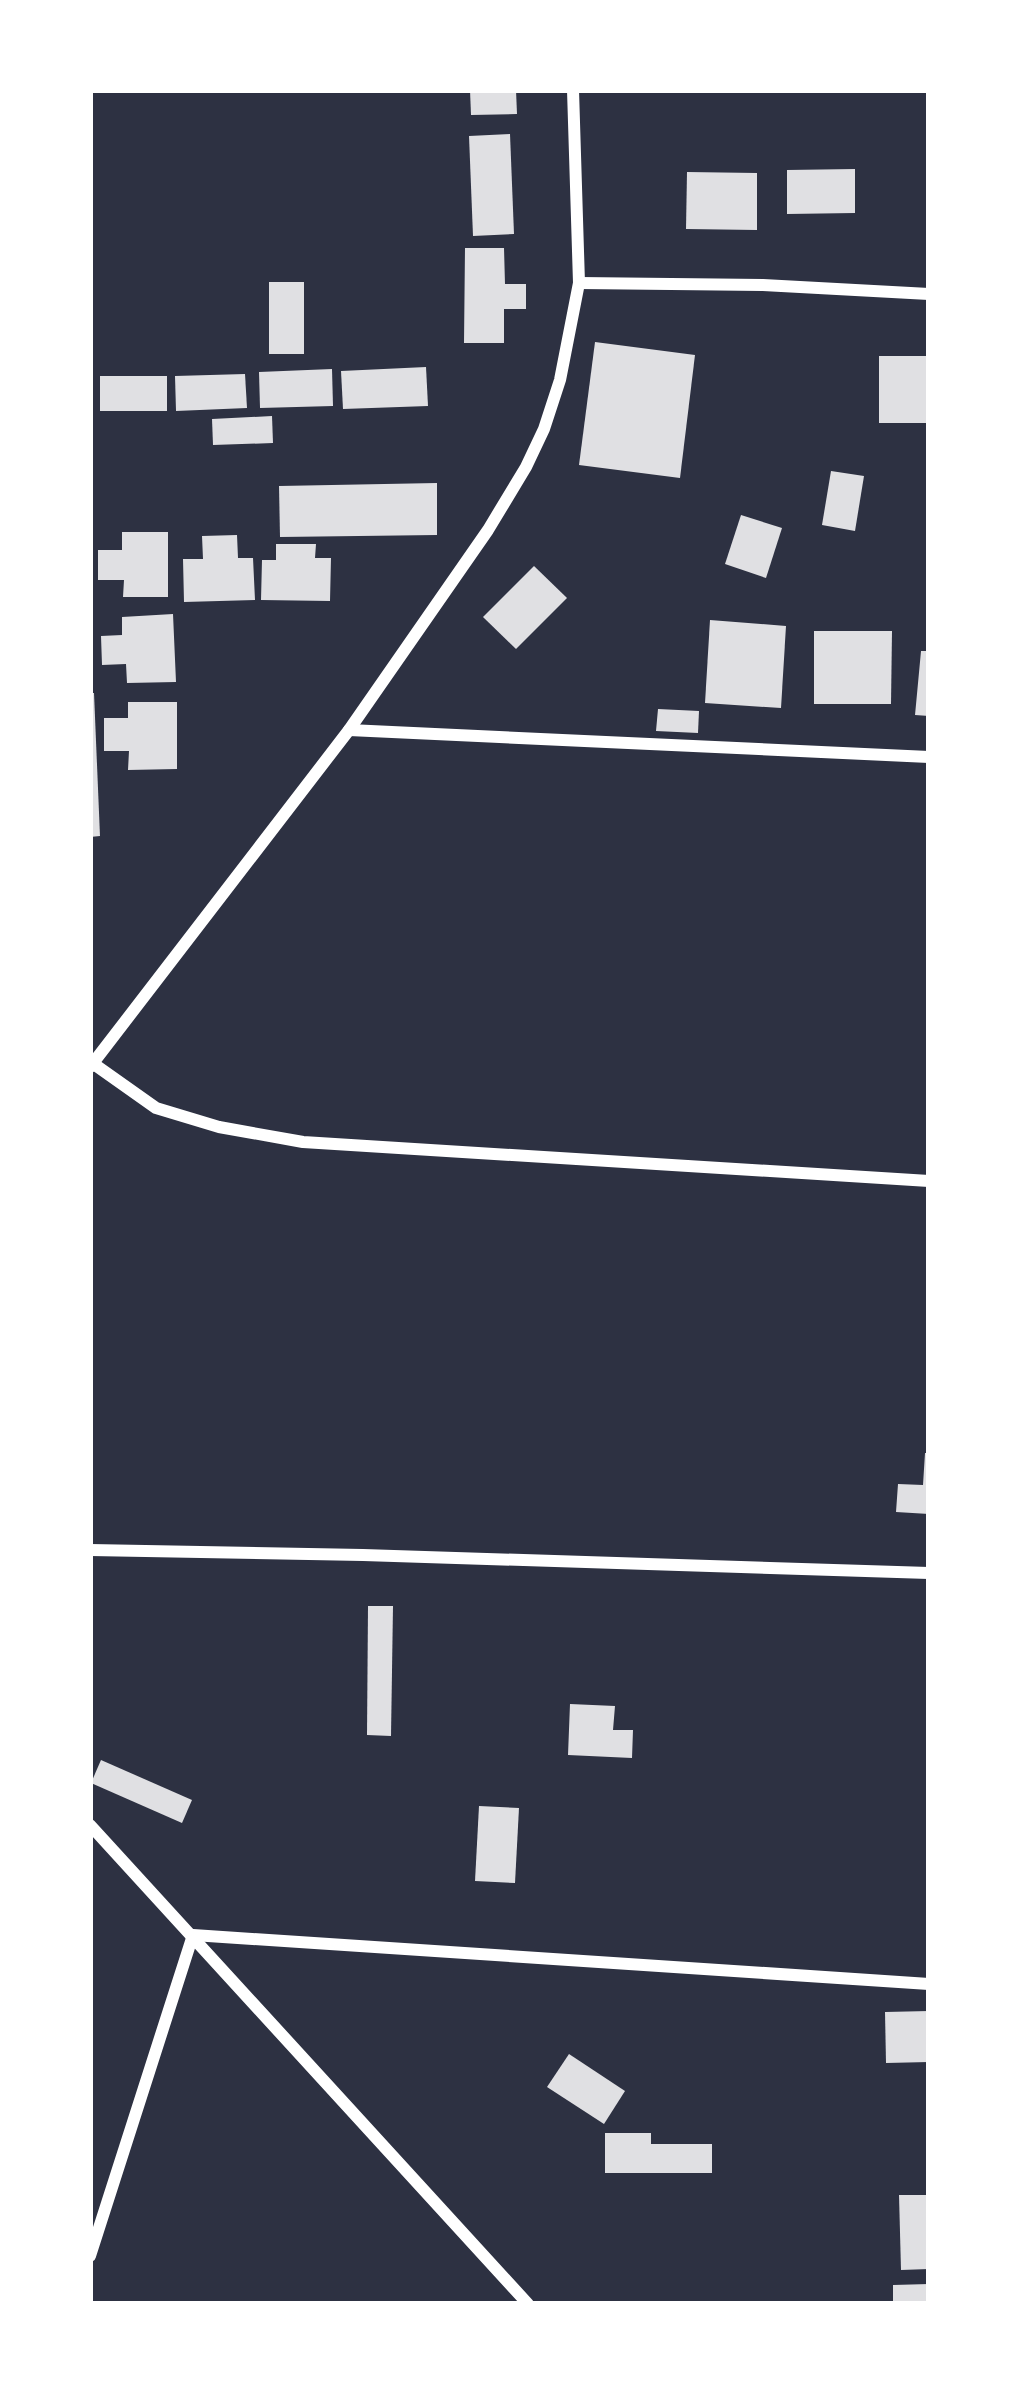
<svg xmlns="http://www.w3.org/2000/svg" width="1019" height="2394" font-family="'Playfair Display',serif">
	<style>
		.building { fill: #e0e0e3 }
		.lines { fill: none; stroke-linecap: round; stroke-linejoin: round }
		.minor { stroke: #fff; stroke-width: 12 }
	</style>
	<rect width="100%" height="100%" fill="#2d3142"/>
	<!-- building -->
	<g class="building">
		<path d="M 470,90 L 516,90 L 517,114 L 471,115 Z"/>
		<path d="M 510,134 L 514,234 L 473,236 L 469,136 Z"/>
		<path d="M 855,169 L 855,213 L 787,214 L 787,170 Z"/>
		<path d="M 687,172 L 757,173 L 757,230 L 686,229 Z"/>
		<path d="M 465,248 L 504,248 L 505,284 L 526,284 L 526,309 L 504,309 L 504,343 L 464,343 Z"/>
		<rect x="269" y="282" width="35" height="72"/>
		<path d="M 595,342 L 695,355 L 680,478 L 579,465 Z"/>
		<rect x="879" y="356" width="50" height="67"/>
		<path d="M 426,367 L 428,406 L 343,409 L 341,371 Z"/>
		<path d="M 332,369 L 333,406 L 260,408 L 259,372 Z"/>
		<path d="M 245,374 L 247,408 L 176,411 L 175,376 Z"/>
		<rect x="100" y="376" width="67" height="35"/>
		<path d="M 272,416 L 273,443 L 213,445 L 212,419 Z"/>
		<path d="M 831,471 L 864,476 L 855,531 L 822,525 Z"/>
		<path d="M 437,483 L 437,535 L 280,537 L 279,486 Z"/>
		<path d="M 741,515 L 782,528 L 766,578 L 725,564 Z"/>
		<path d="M 122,532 L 168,532 L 168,597 L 123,597 L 124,580 L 98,580 L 98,550 L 122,550 Z"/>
		<path d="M 237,535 L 238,558 L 253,558 L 255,600 L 184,602 L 183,559 L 203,559 L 202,536 Z"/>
		<path d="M 276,544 L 316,544 L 315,558 L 331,558 L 330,601 L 261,600 L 262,560 L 276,560 Z"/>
		<path d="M 534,566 L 567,598 L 516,649 L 483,617 Z"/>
		<path d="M 173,614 L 176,682 L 127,683 L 126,664 L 102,665 L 101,636 L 122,635 L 122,617 Z"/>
		<path d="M 710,620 L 786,626 L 781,708 L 705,703 Z"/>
		<path d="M 814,631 L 892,631 L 891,704 L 814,704 Z"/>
		<path d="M 921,651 L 929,651 L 929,716 L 915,715 Z"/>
		<path d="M 90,693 L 94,693 L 100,836 L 90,837 Z"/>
		<path d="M 128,702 L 177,702 L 177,769 L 128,770 L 129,751 L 104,751 L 104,718 L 128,718 Z"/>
		<path d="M 658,709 L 699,711 L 698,733 L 656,731 Z"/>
		<path d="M 925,1453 L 929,1453 L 929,1514 L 896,1512 L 898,1484 L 923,1485 Z"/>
		<path d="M 368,1606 L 393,1606 L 391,1736 L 367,1735 Z"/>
		<path d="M 570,1704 L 615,1706 L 613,1730 L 633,1730 L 632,1758 L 568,1755 Z"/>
		<path d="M 101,1760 L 192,1800 L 182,1823 L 91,1783 Z"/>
		<path d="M 479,1806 L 519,1808 L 515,1883 L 475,1881 Z"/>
		<path d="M 929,2011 L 929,2062 L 886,2063 L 885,2012 Z"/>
		<path d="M 569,2054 L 625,2091 L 604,2124 L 547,2087 Z"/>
		<path d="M 605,2133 L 651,2133 L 651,2144 L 712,2144 L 712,2173 L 605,2173 Z"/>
		<path d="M 899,2195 L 929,2195 L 929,2269 L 901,2270 Z"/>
		<path d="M 929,2284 L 929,2304 L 893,2304 L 893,2285 Z"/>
	</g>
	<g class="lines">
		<!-- minor -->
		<g class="minor">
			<path d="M 579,283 L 763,285 L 929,294"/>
			<path d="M 349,730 L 929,757"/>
			<path d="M 91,1062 L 156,1108 L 219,1127 L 303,1142 L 929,1181"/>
			<path d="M 90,1067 L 349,730 L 488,530 L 526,467 L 544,429 L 560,380 L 579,283 L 573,90"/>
			<path d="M 90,1550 L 363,1555 L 929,1573"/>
			<path d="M 90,1825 L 528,2304"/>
			<path d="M 90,2256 L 193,1935 L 929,1984"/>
		</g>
	</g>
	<!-- border -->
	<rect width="1019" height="2394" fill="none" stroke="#ffffff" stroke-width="186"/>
</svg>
